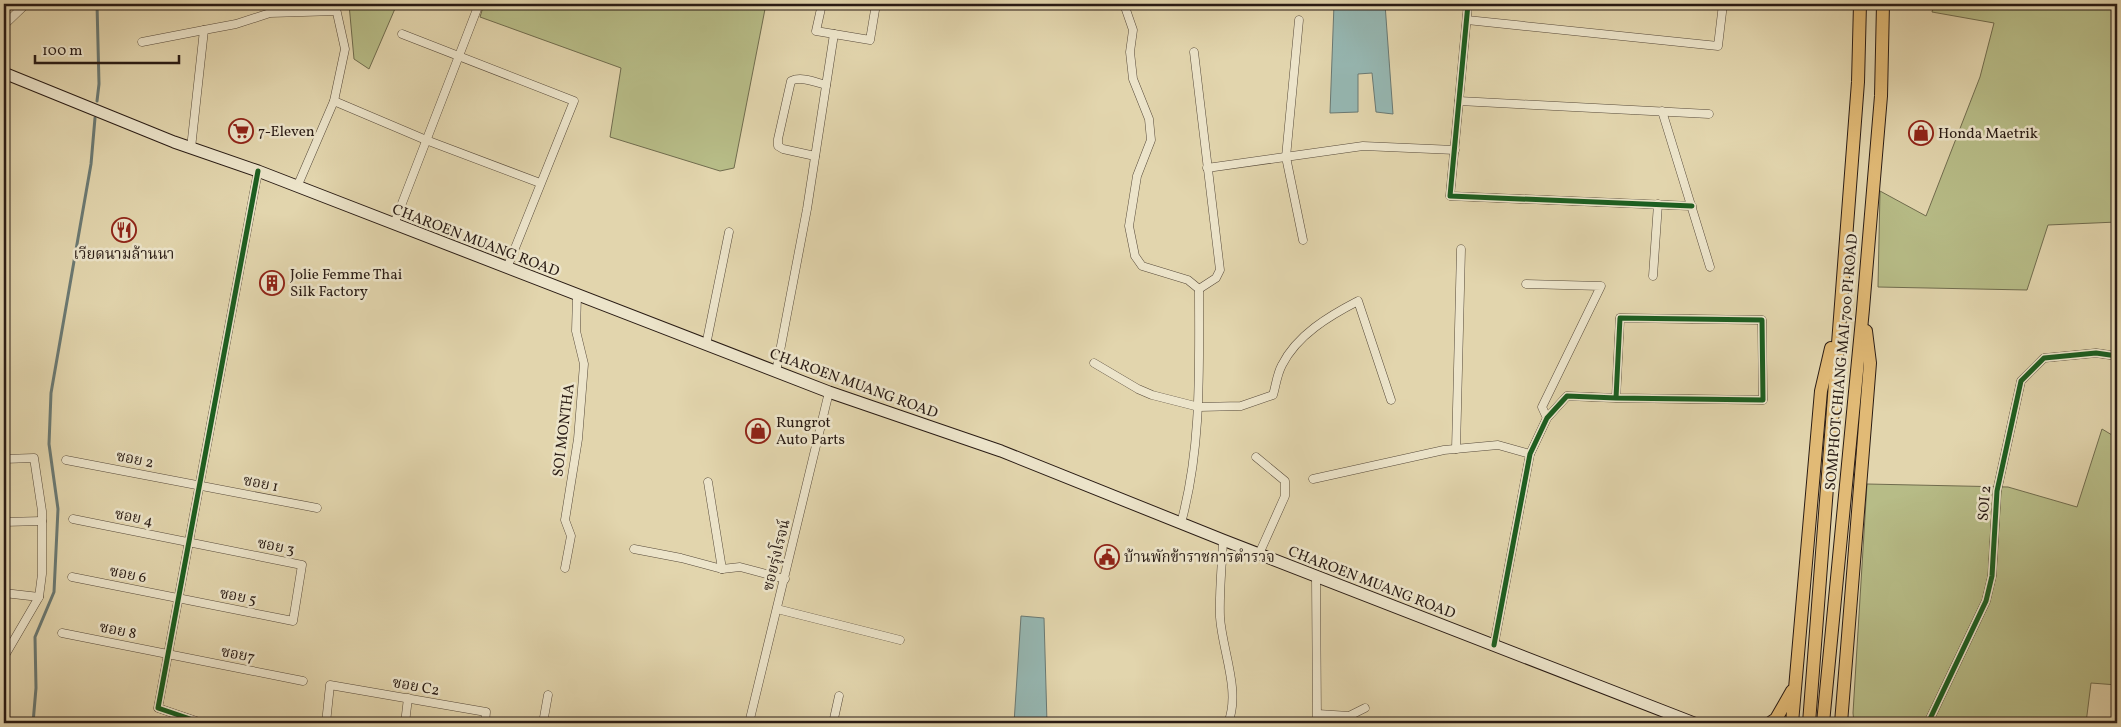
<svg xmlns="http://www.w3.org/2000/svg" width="2121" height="727" font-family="Vollkorn,'Noto Serif Thai',serif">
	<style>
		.green { fill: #b7bc87; stroke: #706c4e }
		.water { fill: #96b7b2; stroke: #6a7973 }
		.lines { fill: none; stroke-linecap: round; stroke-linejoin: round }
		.stream { stroke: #6a7973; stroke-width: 3 }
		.street-casing { stroke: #574a3a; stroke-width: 9 }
		.secondary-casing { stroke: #291b14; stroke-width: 13 }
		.primary-casing { stroke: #291b14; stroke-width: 14 }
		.street { stroke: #ece4ca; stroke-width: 8 }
		.secondary { stroke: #ece4ca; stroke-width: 11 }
		.primary { stroke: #e1ba76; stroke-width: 12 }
		.cycleway-casing { stroke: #ece4ca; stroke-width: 8 }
		.cycleway { stroke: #1b5e20; stroke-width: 5 }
		.labels { text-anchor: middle; stroke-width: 5; stroke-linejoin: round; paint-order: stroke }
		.poi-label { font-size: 15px; fill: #291b14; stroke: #ece4ca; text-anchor: start }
		.street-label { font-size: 15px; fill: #291b14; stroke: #ece4ca }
	</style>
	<rect width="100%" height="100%" fill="#e2d5ad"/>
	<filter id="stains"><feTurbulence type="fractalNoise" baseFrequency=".004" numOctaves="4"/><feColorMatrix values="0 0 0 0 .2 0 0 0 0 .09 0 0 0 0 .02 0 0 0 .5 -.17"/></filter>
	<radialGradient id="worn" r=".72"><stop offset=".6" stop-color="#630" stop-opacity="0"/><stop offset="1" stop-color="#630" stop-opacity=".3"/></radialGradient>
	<!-- green -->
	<g class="green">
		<path d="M 349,4 L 397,4 L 369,69 L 354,59 Z"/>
		<path d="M 484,4 L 766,4 L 734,168 L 720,171 L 610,137 L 621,68 L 480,17 Z"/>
		<path d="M 1934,4 L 2114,4 L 2117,6 L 2117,222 L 2048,225 L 2027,290 L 1878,287 L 1880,191 L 1926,216 L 1980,77 L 1994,23 L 1932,12 Z"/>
		<path d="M 2102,429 L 2117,438 L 2117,685 L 2091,683 L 2086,723 L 1854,723 L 1853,713 L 1867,484 L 2008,487 L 2077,507 Z"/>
	</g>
	<!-- water -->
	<g class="water">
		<path d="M 1334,4 L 1385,4 L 1393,114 L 1376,112 L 1372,73 L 1358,74 L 1358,112 L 1330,113 Z"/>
		<path d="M 1021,616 L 1044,618 L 1047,723 L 1014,723 Z"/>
	</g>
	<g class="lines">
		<!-- stream -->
		<g class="stream">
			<path d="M 97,4 L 99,84 L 97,101"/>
			<path d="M 33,723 L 36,688 L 35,637 L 54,592 L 58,509 L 49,444 L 51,393 L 91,164 L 95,118"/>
		</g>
		<defs>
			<g id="street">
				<path d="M 822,4 L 816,31 L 870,40 L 876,4"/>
				<path d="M 1124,4 L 1133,30 L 1130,52 L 1133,79 L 1149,119 L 1151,140 L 1137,176 L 1129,226 L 1135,256 L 1142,266 L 1188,280 L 1199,289"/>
				<path d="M 1468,4 L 1450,196 L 1692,206"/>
				<path d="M 1299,20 L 1286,157 L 1303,240"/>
				<path d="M 1467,20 L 1718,46 L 1723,4"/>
				<path d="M 4,25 L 26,4"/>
				<path d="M 402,34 L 574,101 L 507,268"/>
				<path d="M 142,42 L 204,30"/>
				<path d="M 1194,52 L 1220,270 L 1216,278 L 1199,289"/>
				<path d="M 334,101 L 426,140 L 540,183"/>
				<path d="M 1459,101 L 1709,114"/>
				<path d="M 1662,111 L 1710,267"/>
				<path d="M 191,148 L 204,30 L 236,24 L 270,13 L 336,11"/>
				<path d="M 815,156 L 783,149 L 778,146 L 778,139 L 791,81 C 801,76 815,82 826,85"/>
				<path d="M 1207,168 L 1363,146 L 1455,150"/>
				<path d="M 297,187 L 334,101 L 345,49 L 335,4"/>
				<path d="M 394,224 L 479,4"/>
				<path d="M 1653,276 L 1658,204"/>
				<path d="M 1526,284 L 1601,286 L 1542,407 L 1547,418"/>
				<path d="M 706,345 L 729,232"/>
				<path d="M 1094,363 L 1138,389 L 1152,395 L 1199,407 L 1241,406 L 1273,395 C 1276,385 1277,374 1282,365 C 1297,335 1329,316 1358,301 L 1391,400"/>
				<path d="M 776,372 L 807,209 L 834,34"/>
				<path d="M 1456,449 L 1461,249"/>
				<path d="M 1256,457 L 1285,481 L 1285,496 L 1259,554"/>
				<path d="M 4,459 L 34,458 L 42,511 L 42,574 L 39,597 L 4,657"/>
				<path d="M 66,460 L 317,508"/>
				<path d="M 1313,479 L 1444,450 L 1498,445 L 1530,454"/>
				<path d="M 708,482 L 722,569"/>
				<path d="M 4,522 L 42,521"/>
				<path d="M 1181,523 C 1202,447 1199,367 1199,289"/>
				<path d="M 1223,540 C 1222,566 1219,592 1220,617 C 1222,650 1241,691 1228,723"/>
				<path d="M 634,549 L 681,558 L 722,569 L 740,567 L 785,579"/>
				<path d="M 565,568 L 571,536 L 565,520 L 578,439 L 584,364 L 576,331 L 577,295"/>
				<path d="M 1316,576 L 1317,723"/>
				<path d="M 72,577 L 293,621 L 302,565 L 73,519"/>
				<path d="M 4,593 L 39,597"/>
				<path d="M 777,609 L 900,640"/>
				<path d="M 62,633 L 303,681"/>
				<path d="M 1494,645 L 1530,454 L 1547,418 L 1567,396 L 1616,398 L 1763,400 L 1762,320 L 1620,318 L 1616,398"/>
				<path d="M 1318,714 L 1349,716 L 1365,708"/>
				<path d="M 202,723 L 158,708 L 258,171"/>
				<path d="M 326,723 L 330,685 L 486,712 L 485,723"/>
				<path d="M 405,723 L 408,698"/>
				<path d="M 543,723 L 548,695"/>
				<path d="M 749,723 L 829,392"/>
				<path d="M 833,723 L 839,696"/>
				<path d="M 1928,723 L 1986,601 L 1992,576 L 1997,491 L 2021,381 L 2044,358 L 2096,353 L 2117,356"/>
			</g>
			<path id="secondary" d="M 4,73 L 174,142 L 258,171 L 829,392 L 1001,451 L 1223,540 L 1694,723"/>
			<g id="primary">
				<path d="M 1770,723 L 1776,719 L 1792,691"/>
				<path d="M 1792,723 L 1821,391 L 1831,348"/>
				<path d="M 1809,723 L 1858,82 L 1860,4"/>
				<path d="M 1823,723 L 1863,309 L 1881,96 L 1883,4"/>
				<path d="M 1841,723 L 1870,363 L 1866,331"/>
			</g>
		</defs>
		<!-- street casing -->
		<use href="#street" class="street-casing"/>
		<!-- secondary casing -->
		<use href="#secondary" class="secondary-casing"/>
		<!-- primary casing -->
		<use href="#primary" class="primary-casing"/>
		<!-- street -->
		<use href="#street" class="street"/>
		<!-- secondary -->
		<use href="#secondary" class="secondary"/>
		<!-- primary -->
		<use href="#primary" class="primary"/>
		<defs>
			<g id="cycleway">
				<path d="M 1468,4 L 1450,196 L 1692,206"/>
				<path d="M 1494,645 L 1530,454 L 1547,418 L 1567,396 L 1616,398 L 1763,400 L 1762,320 L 1620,318 L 1616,398"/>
				<path d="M 202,723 L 158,708 L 258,171"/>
				<path d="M 1928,723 L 1986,601 L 1992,576 L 1997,491 L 2021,381 L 2044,358 L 2096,353 L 2117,356"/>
			</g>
		</defs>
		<!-- cycleway casing -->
		<use href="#cycleway" class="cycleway-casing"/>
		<!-- cycleway -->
		<use href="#cycleway" class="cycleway"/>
	</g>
	<!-- icons -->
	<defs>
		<symbol id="supermarket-ring" viewBox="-11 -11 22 22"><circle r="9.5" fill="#ece4ca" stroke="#8f2418" stroke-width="1.5"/><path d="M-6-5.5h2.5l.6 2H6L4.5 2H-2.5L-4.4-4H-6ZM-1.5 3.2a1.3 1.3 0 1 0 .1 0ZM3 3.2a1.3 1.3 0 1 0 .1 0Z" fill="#8f2418"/></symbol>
		<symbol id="shop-ring" viewBox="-11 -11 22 22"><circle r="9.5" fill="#ece4ca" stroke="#8f2418" stroke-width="1.5"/><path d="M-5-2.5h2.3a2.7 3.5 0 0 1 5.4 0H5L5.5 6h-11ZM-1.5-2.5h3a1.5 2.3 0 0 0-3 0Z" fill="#8f2418"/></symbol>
		<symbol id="restaurant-ring" viewBox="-11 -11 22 22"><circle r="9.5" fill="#ece4ca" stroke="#8f2418" stroke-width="1.5"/><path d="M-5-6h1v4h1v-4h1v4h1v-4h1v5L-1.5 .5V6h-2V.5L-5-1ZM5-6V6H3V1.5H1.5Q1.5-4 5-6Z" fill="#8f2418"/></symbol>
		<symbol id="building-ring" viewBox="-11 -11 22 22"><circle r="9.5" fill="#ece4ca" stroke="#8f2418" stroke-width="1.5"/><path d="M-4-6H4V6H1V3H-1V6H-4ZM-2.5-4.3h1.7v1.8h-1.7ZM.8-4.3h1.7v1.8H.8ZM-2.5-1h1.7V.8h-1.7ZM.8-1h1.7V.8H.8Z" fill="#8f2418"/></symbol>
		<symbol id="civic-ring" viewBox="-11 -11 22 22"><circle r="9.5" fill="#ece4ca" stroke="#8f2418" stroke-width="1.5"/><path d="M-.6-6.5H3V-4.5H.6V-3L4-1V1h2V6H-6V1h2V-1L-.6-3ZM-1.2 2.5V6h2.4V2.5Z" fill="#8f2418"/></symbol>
	</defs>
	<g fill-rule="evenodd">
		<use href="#supermarket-ring" x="227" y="117" width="28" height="28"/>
		<use href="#shop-ring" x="1907" y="119" width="28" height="28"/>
		<use href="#restaurant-ring" x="110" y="216" width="28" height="28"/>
		<use href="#building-ring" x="258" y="269" width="28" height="28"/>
		<use href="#shop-ring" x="744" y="417" width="28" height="28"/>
		<use href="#civic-ring" x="1093" y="543" width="28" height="28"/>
	</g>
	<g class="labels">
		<!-- poi labels -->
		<g class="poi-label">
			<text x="258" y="136">7-Eleven</text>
			<text x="1938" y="138">Honda Maetrik</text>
			<text x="124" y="259" text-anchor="middle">เวียดนามล้านนา</text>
			<text x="290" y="279">Jolie Femme Thai<tspan x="290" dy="17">Silk Factory</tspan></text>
			<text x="776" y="427">Rungrot<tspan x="776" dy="17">Auto Parts</tspan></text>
			<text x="1124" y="562">บ้านพักข้าราชการตำรวจ</text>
		</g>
		<!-- street labels -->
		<g class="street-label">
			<text transform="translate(476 240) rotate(21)" y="5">CHAROEN MUANG ROAD</text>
			<text transform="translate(1841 362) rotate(-85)" y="5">SOMPHOT CHIANG MAI 700 PI ROAD</text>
			<text transform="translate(854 383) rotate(20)" y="5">CHAROEN MUANG ROAD</text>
			<text transform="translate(563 430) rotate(-83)" y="5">SOI MONTHA</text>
			<text transform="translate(135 459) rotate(11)" y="5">ซอย 2</text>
			<text transform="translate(261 483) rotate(11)" y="5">ซอย 1</text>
			<text transform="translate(1984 503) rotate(-85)" y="5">SOI 2</text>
			<text transform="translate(134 517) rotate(11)" y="5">ซอย 4</text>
			<text transform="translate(276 546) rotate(11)" y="5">ซอย 3</text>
			<text transform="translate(776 555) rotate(-76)" y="5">ซอยรุ่งโรจน์</text>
			<text transform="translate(128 574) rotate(11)" y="5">ซอย 6</text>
			<text transform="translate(1372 582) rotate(21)" y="5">CHAROEN MUANG ROAD</text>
			<text transform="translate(238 596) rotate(11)" y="5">ซอย 5</text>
			<text transform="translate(118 630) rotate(11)" y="5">ซอย 8</text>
			<text transform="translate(238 654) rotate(11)" y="5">ซอย7</text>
			<text transform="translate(416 686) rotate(10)" y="5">ซอย C2</text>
		</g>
	</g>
	<!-- margin -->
	<rect width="2121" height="727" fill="none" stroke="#e2d5ad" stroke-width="20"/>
	<rect x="5" y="5" width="2111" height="717" fill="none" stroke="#291b14" stroke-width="2.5"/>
	<rect x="10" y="10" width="2101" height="707" fill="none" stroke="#291b14"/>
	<!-- scale -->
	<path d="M35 55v8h144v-8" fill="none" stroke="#291b14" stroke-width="2.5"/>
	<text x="42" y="55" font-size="15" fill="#291b14" stroke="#ece4ca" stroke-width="4" paint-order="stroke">100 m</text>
	<rect width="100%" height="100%" filter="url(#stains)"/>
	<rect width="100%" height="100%" fill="url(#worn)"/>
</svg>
